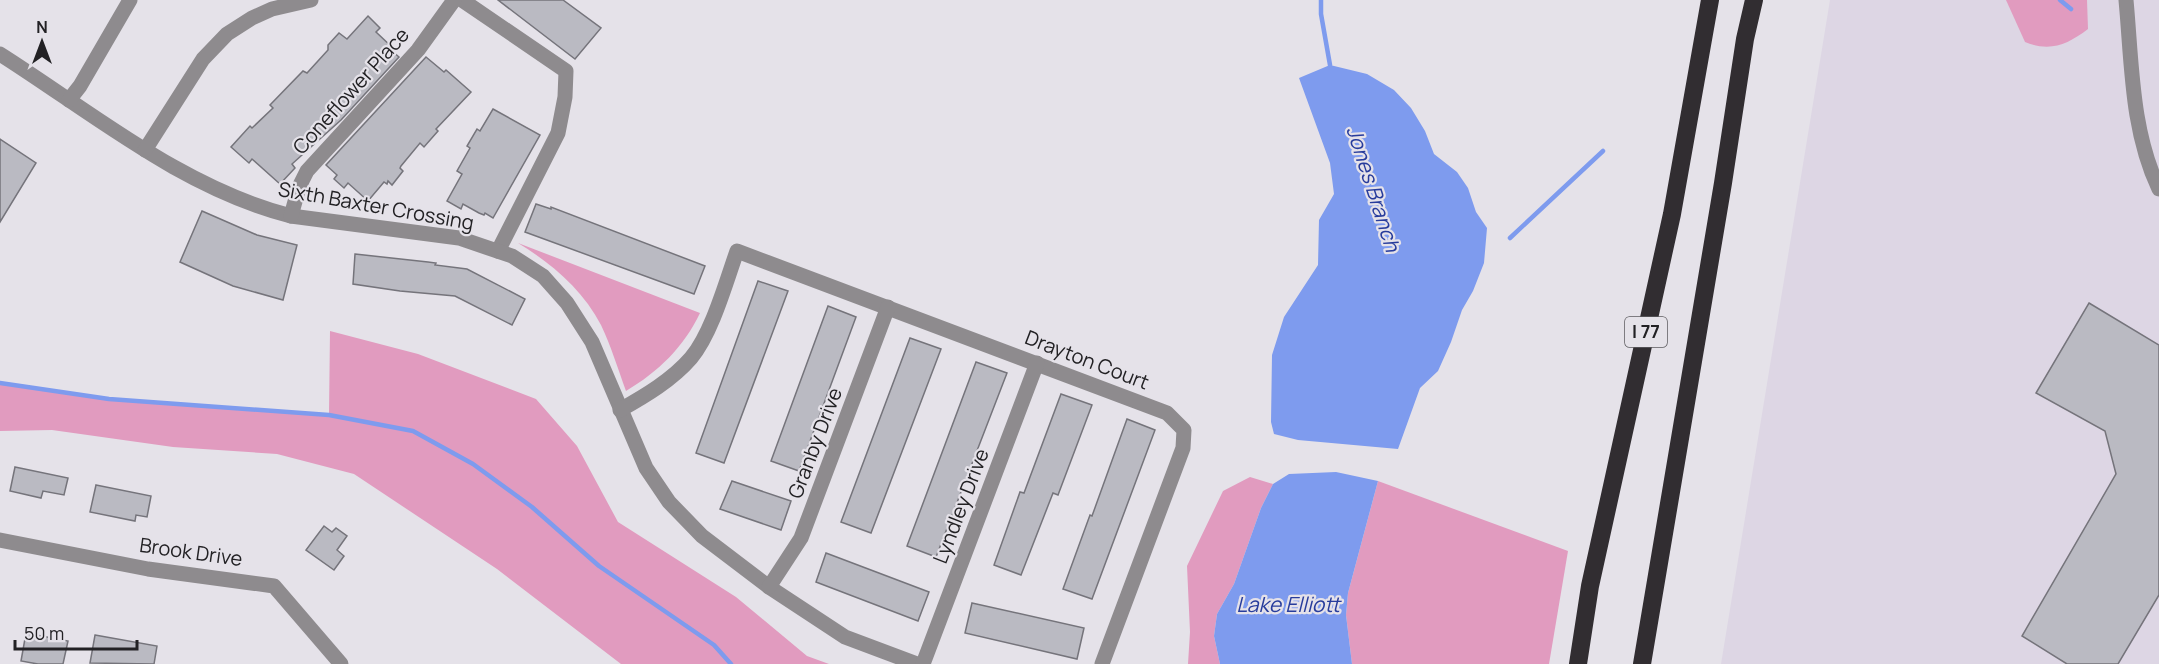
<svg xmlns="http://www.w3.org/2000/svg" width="2159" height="664" font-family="Manrope,sans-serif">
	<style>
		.built { fill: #ddd6e4 }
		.green { fill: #e19bbf }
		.water { fill: #7e9bee }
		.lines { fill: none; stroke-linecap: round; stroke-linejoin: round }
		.stream { stroke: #7e9bee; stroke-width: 4.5 }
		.building { fill: #babac2; stroke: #75747b; stroke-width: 1.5 }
		.minor { stroke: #8e8b8e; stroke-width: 15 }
		.motorway { stroke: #312d31; stroke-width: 18 }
		.labels { text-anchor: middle; stroke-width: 4.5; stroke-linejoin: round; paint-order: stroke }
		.shield { fill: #e5e2e9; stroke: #5c5b5f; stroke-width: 1.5 }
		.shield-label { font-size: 18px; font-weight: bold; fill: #222124 }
		.street-label { font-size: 20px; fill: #222124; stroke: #e5e2e9 }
		.water-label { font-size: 21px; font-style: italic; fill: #273c9c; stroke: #e5e2e9 }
	</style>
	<rect width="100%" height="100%" fill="#e5e2e9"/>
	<!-- built -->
	<path class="built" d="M 1830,0 L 2159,0 L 2159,664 L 1721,664 Z"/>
	<!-- green -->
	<g class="green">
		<path d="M 2006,0 L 2087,0 L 2088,29 C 2067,45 2050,52 2025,42 Z"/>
		<path d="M 518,243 L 700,313 C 684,347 658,372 626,391 C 618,369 611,346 601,325 C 583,290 551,263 518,243 Z"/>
		<path d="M 330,331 L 418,354 L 536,399 L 577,446 L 618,522 L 736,597 L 807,656 L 829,664 L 621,664 L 497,569 L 354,474 L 277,454 L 173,447 L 52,430 L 0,431 L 0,383 L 109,399 L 329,415 Z"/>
		<path d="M 1250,477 L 1273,484 L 1261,508 L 1234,584 L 1217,614 L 1214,636 L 1220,664 L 1188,664 L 1190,632 L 1187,566 L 1223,491 Z"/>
		<path d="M 1378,481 L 1568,551 L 1549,664 L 1352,664 L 1346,615 L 1348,593 Z"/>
	</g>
	<!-- water -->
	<g class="water">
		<path d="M 1330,65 L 1367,74 L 1394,90 L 1411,108 L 1425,131 L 1434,154 L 1457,172 L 1468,188 L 1476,212 L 1487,228 L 1484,263 L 1473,291 L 1462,310 L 1451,342 L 1438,371 L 1420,388 L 1398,449 L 1298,440 L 1274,434 L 1271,422 L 1272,355 L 1284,317 L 1318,265 L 1319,220 L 1334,194 L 1330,163 L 1299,78 Z"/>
		<path d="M 1336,472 L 1378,481 L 1348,593 L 1346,615 L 1352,664 L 1220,664 L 1214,636 L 1217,614 L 1234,584 L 1261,508 L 1273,484 L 1289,474 Z"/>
	</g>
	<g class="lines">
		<!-- stream -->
		<g class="stream">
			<path d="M 1321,0 L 1321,14 L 1330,65"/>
			<path d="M 2060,0 L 2071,9"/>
			<path d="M 1510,238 L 1603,151"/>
			<path d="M 0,383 L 109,399 L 329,415 L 413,431 L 473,464 L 532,507 L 599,566 L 714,645 L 731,664"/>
		</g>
	</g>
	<!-- building -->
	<g class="building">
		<path d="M 498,0 L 563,0 L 601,28 L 575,59 Z"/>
		<path d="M 368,16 L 380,28 L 376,32 L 394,49 L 392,51 L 399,57 L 341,120 L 292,164 L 295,168 L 280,184 L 252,159 L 249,163 L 231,147 L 250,126 L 252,128 L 273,108 L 270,105 L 303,71 L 307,73 L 328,50 L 328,45 L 339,33 L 347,39 Z"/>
		<path d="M 426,57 L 444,72 L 446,70 L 471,92 L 436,129 L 438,131 L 424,147 L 420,143 L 401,166 L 400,168 L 403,171 L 392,185 L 388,181 L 387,184 L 384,182 L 368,201 L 348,183 L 344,188 L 334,179 L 337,175 L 326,165 Z"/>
		<path d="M 493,109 L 540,135 L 493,218 L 485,213 L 484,215 L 479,213 L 463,204 L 461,209 L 447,201 L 462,174 L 457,171 L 470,148 L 467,146 L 477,129 L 480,131 Z"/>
		<path d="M 0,139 L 36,163 L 0,222 Z"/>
		<path d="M 536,204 L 551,209 L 551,207 L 705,266 L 694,294 L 525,232 Z"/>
		<path d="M 202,211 L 257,235 L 297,245 L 283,300 L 233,286 L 180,262 Z"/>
		<path d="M 355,254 L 428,262 L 436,263 L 435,265 L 467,269 L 525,299 L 512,325 L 455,296 L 400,291 L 353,284 Z"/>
		<path d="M 758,281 L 788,291 L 724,463 L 696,453 Z"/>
		<path d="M 2089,303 L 2159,345 L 2159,595 L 2118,664 L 2067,664 L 2022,636 L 2116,474 L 2105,431 L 2036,393 Z"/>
		<path d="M 828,306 L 856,317 L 799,471 L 771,461 Z"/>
		<path d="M 910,338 L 941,349 L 871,533 L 841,522 Z"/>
		<path d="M 976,362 L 1007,373 L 936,557 L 907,546 Z"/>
		<path d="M 1061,394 L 1092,405 L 1058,495 L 1053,493 L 1021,575 L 994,565 L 1020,492 L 1024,493 Z"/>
		<path d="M 1127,419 L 1155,430 L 1092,599 L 1063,589 L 1090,515 L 1092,516 Z"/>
		<path d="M 15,467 L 68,478 L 64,495 L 43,491 L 41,498 L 10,491 Z"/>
		<path d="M 732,481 L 791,501 L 781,530 L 720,509 Z"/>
		<path d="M 96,485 L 151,496 L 147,517 L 136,515 L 135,521 L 90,512 Z"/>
		<path d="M 324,526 L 332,532 L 336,528 L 347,536 L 337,550 L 344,556 L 334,570 L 306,550 Z"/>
		<path d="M 826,553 L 929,592 L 918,621 L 816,582 Z"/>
		<path d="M 972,603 L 1084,628 L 1077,659 L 965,633 Z"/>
		<path d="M 26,633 L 68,641 L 63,664 L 38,664 L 21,661 Z"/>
		<path d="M 95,635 L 157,646 L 154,664 L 90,663 Z"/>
	</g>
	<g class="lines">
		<!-- minor -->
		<g class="minor">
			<path d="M 462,0 L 566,71 L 565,97 L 558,133 L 498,251"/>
			<path d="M 2126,0 C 2132,64 2131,130 2159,189"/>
			<path d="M 0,54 C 93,113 182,188 291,216 L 459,238 L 512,256 L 543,276 L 567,303 L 592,342 L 646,468 L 669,502 L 702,536 L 769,587 L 845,637 L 917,664"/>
			<path d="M 69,100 L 80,86 L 130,0"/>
			<path d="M 145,150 L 203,59 L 227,34 L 252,18 L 272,9 L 311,0"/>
			<path d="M 291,216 L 299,187 L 307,171 L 418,50 L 454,0"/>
			<path d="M 620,410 C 645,396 672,380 691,358 C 712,333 726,282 737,251 L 1167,413 L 1184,430 L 1183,448 L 1102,664"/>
			<path d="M 0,540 L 148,569 L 274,586 L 341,664"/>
			<path d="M 769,587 L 801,538 L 888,307"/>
			<path d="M 923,664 L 1037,363"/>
		</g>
		<!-- motorway -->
		<g class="motorway">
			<path d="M 1578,664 L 1590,586 L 1672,214 L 1710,0"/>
			<path d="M 1642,664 L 1723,183 L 1745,39 L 1754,0"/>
		</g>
	</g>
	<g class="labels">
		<!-- shield labels -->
		<rect class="shield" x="1625" y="317" width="42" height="30" rx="4.5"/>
		<g class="shield-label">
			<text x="1646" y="338">I 77</text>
		</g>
		<!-- street labels -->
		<g class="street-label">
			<text transform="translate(351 91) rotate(-48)" y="7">Coneflower Place</text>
			<text transform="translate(376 206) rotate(10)" y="7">Sixth Baxter Crossing</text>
			<text transform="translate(1087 360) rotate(21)" y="7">Drayton Court</text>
			<text transform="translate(815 443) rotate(-69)" y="7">Granby Drive</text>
			<text transform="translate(961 506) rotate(-69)" y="7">Lyndley Drive</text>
			<text transform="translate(191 552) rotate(8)" y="7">Brook Drive</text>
		</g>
		<!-- water labels -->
		<g class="water-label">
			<text transform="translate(1373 189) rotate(72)" y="7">Jones Branch</text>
			<text x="1288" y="612">Lake Elliott</text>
		</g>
	</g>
	<!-- north arrow -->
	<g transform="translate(42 42)" stroke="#e5e2e9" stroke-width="4.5" paint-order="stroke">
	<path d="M0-4.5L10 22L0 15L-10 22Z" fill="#222124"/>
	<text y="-9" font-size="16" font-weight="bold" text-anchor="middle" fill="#222124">N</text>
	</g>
	<!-- scale -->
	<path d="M15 640v9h122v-9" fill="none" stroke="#222124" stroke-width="3"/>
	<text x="24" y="640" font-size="18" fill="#222124" stroke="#e5e2e9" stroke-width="4.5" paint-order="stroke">50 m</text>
</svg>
